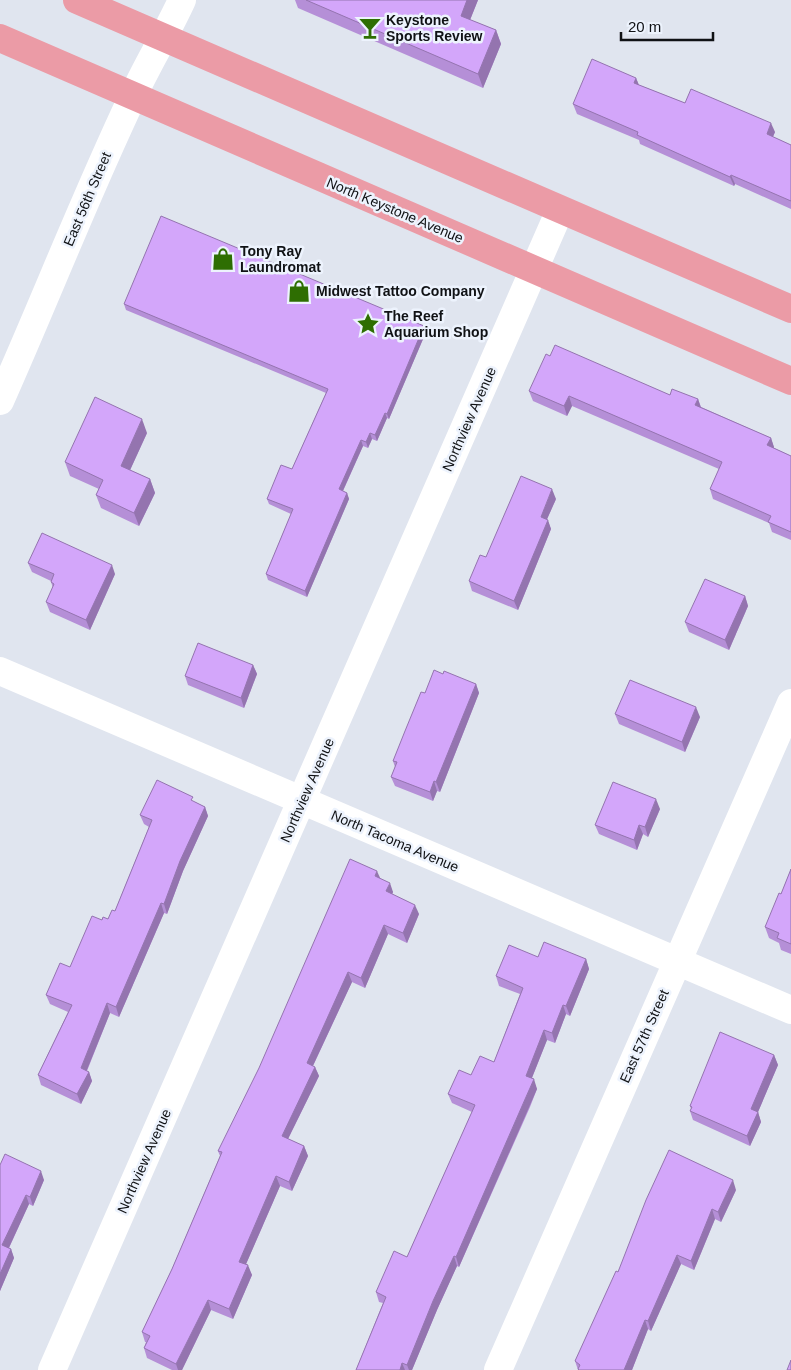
<svg xmlns="http://www.w3.org/2000/svg" width="791" height="1370" font-family="Arial,sans-serif">
	<style>
		.lines { fill: none; stroke-linecap: round; stroke-linejoin: round }
		.minor { stroke: #fff; stroke-width: 28 }
		.major { stroke: #eb9ba6; stroke-width: 28 }
		.wall { fill: #b58fd7 }
		.shaded-wall { fill: #9474af }
		.building { fill: #d3a6fa; stroke: #9474af }
		.labels { text-anchor: middle; stroke-width: 5; stroke-linejoin: round; paint-order: stroke }
		.poi-label { font-size: 14px; font-weight: bold; fill: #101215; stroke: #edf3fd; text-anchor: start }
		.street-label { font-size: 14px; fill: #101215; stroke: #edf3fd }
	</style>
	<rect width="100%" height="100%" fill="#e0e5ef"/>
	<g class="lines">
		<!-- minor -->
		<g class="minor">
			<path d="M 0,401 C 45,300 85,197 132,98 C 147,65 167,33 182,0"/>
			<path d="M 0,671 L 791,1010"/>
			<path d="M 52,1370 L 560,210"/>
			<path d="M 498,1370 L 791,703"/>
		</g>
		<!-- major -->
		<g class="major">
			<path d="M 77,0 L 791,309"/>
			<path d="M 0,38 L 791,381"/>
		</g>
	</g>
	<!-- wall -->
	<g class="wall">
		<path d="M 295,0 L 478,0 L 470,20 L 496,30 L 501,44 L 483,88 L 298,8 Z"/>
		<path d="M 636,78 L 639,85 L 685,103 L 775,132 L 773,137 L 791,145 L 791,209 L 735,184 L 734,186 L 640,144 L 639,140 L 577,114 L 573,104 Z"/>
		<path d="M 124,304 L 426,332 L 389,419 L 387,418 L 377,441 L 372,439 L 368,448 L 363,446 L 343,491 L 347,493 L 349,499 L 307,597 L 268,580 L 266,574 L 291,514 L 269,504 L 267,499 L 292,469 L 326,393 L 126,310 Z"/>
		<path d="M 550,356 L 670,395 L 698,399 L 701,407 L 771,438 L 774,448 L 791,456 L 791,540 L 772,532 L 769,523 L 713,499 L 710,489 L 719,469 L 572,406 L 567,416 L 533,401 L 529,391 Z"/>
		<path d="M 147,433 L 130,470 L 150,479 L 155,493 L 139,526 L 101,508 L 96,495 L 99,489 L 70,476 L 65,462 Z"/>
		<path d="M 556,499 L 547,519 L 551,529 L 518,610 L 472,591 L 469,581 L 486,557 Z"/>
		<path d="M 28,563 L 115,574 L 90,630 L 50,612 L 46,602 L 53,588 L 51,582 L 51,581 L 32,572 Z"/>
		<path d="M 745,596 L 748,606 L 729,650 L 689,632 L 685,622 Z"/>
		<path d="M 253,665 L 257,674 L 244,708 L 188,685 L 185,676 Z"/>
		<path d="M 443,674 L 476,684 L 479,693 L 440,792 L 437,791 L 433,801 L 395,786 L 391,777 L 395,767 L 393,761 L 425,693 Z"/>
		<path d="M 615,714 L 700,717 L 685,752 L 619,724 Z"/>
		<path d="M 195,802 L 205,807 L 208,816 L 183,871 L 167,914 L 164,913 L 119,1017 L 110,1013 L 87,1071 L 89,1072 L 92,1081 L 81,1104 L 41,1085 L 38,1075 L 68,1012 L 50,1004 L 46,995 L 70,967 L 102,920 L 108,919 L 115,911 L 149,827 L 144,824 L 140,815 Z"/>
		<path d="M 660,809 L 648,837 L 643,834 L 637,850 L 599,834 L 595,825 Z"/>
		<path d="M 791,869 L 791,954 L 781,950 L 779,943 L 769,938 L 765,927 L 781,894 Z"/>
		<path d="M 380,878 L 393,892 L 392,894 L 419,914 L 407,943 L 388,934 L 365,988 L 352,982 L 313,1066 L 315,1067 L 319,1076 L 288,1139 L 304,1146 L 308,1156 L 292,1191 L 280,1186 L 246,1264 L 252,1275 L 233,1319 L 211,1310 L 182,1370 L 172,1370 L 147,1358 L 144,1348 L 146,1342 L 145,1342 L 142,1332 L 172,1269 L 220,1156 L 218,1151 Z"/>
		<path d="M 538,957 L 586,959 L 589,969 L 570,1016 L 566,1014 L 555,1043 L 547,1040 L 532,1078 L 537,1089 L 530,1107 L 459,1267 L 457,1266 L 437,1310 L 412,1370 L 356,1370 L 383,1303 L 379,1302 L 376,1292 L 407,1257 L 472,1112 L 452,1103 L 448,1094 L 471,1075 L 494,1062 L 520,994 L 499,986 L 496,976 Z"/>
		<path d="M 774,1055 L 778,1065 L 758,1112 L 761,1122 L 750,1146 L 693,1120 L 690,1111 L 691,1109 L 690,1106 Z"/>
		<path d="M 0,1165 L 44,1180 L 33,1206 L 29,1204 L 9,1248 L 11,1249 L 14,1258 L 0,1291 Z"/>
		<path d="M 736,1190 L 721,1222 L 715,1219 L 694,1270 L 681,1264 L 651,1331 L 648,1329 L 632,1370 L 578,1370 L 575,1361 L 618,1272 Z"/>
	</g>
	<!-- shaded-wall -->
	<g class="shaded-wall">
		<path d="M 467,0 L 478,0 L 466,30 L 461,16 Z"/>
		<path d="M 496,30 L 501,44 L 483,88 L 478,74 Z"/>
		<path d="M 636,78 L 640,88 L 634,83 Z"/>
		<path d="M 771,123 L 775,132 L 770,143 L 767,134 Z"/>
		<path d="M 731,175 L 735,184 L 734,186 L 730,177 Z"/>
		<path d="M 424,326 L 426,332 L 389,419 L 387,414 Z"/>
		<path d="M 569,396 L 572,406 L 567,416 L 564,406 Z"/>
		<path d="M 698,399 L 701,408 L 695,405 Z"/>
		<path d="M 385,413 L 387,418 L 377,441 L 375,435 Z"/>
		<path d="M 142,419 L 147,433 L 126,479 L 121,466 Z"/>
		<path d="M 370,433 L 372,439 L 368,448 L 366,442 Z"/>
		<path d="M 771,438 L 774,447 L 771,455 L 767,445 Z"/>
		<path d="M 361,440 L 363,446 L 341,495 L 339,489 Z"/>
		<path d="M 150,479 L 155,493 L 139,526 L 134,513 Z"/>
		<path d="M 552,489 L 556,499 L 544,526 L 541,517 Z"/>
		<path d="M 347,493 L 349,499 L 307,597 L 305,591 Z"/>
		<path d="M 548,520 L 551,529 L 518,610 L 514,601 Z"/>
		<path d="M 112,565 L 115,574 L 90,630 L 86,620 Z"/>
		<path d="M 745,596 L 748,606 L 729,650 L 725,640 Z"/>
		<path d="M 253,665 L 257,674 L 244,708 L 241,698 Z"/>
		<path d="M 476,684 L 479,693 L 440,792 L 436,782 Z"/>
		<path d="M 696,707 L 700,717 L 685,752 L 682,742 Z"/>
		<path d="M 434,781 L 437,791 L 433,801 L 430,792 Z"/>
		<path d="M 656,799 L 660,809 L 648,837 L 645,827 Z"/>
		<path d="M 205,807 L 208,816 L 183,871 L 167,914 L 164,904 L 180,861 Z"/>
		<path d="M 639,825 L 643,834 L 637,850 L 634,840 Z"/>
		<path d="M 377,871 L 381,880 L 375,876 Z"/>
		<path d="M 390,883 L 393,892 L 389,901 L 386,891 Z"/>
		<path d="M 161,903 L 164,913 L 119,1017 L 116,1007 Z"/>
		<path d="M 415,905 L 419,914 L 407,943 L 403,933 Z"/>
		<path d="M 384,925 L 388,934 L 365,988 L 361,978 Z"/>
		<path d="M 586,959 L 589,969 L 570,1016 L 566,1006 Z"/>
		<path d="M 348,972 L 352,982 L 310,1072 L 307,1063 Z"/>
		<path d="M 107,1003 L 110,1013 L 84,1077 L 81,1068 Z"/>
		<path d="M 563,1005 L 566,1014 L 555,1043 L 552,1033 Z"/>
		<path d="M 544,1030 L 547,1040 L 529,1085 L 526,1076 Z"/>
		<path d="M 774,1055 L 778,1065 L 758,1112 L 761,1122 L 750,1146 L 747,1136 L 751,1109 Z"/>
		<path d="M 315,1067 L 319,1076 L 285,1145 L 282,1136 Z"/>
		<path d="M 89,1072 L 92,1081 L 81,1104 L 77,1094 Z"/>
		<path d="M 534,1079 L 537,1089 L 459,1267 L 456,1257 Z"/>
		<path d="M 304,1146 L 308,1156 L 292,1191 L 289,1182 Z"/>
		<path d="M 41,1171 L 44,1180 L 33,1206 L 30,1197 Z"/>
		<path d="M 276,1176 L 280,1186 L 243,1271 L 239,1262 Z"/>
		<path d="M 733,1180 L 736,1190 L 721,1222 L 718,1212 Z"/>
		<path d="M 26,1195 L 29,1204 L 6,1254 L 2,1245 Z"/>
		<path d="M 712,1209 L 715,1219 L 694,1270 L 691,1261 Z"/>
		<path d="M 11,1249 L 14,1258 L 0,1291 L 0,1274 Z"/>
		<path d="M 677,1255 L 681,1264 L 651,1331 L 648,1321 Z"/>
		<path d="M 454,1256 L 457,1266 L 437,1310 L 412,1370 L 409,1370 L 407,1365 L 433,1301 Z"/>
		<path d="M 248,1265 L 252,1275 L 233,1319 L 229,1309 Z"/>
		<path d="M 208,1300 L 211,1310 L 182,1370 L 178,1370 L 176,1364 Z"/>
		<path d="M 645,1320 L 648,1329 L 632,1370 L 624,1370 Z"/>
		<path d="M 402,1363 L 405,1370 L 400,1370 Z"/>
	</g>
	<!-- building -->
	<g class="building">
		<path d="M 306,0 L 467,0 L 461,16 L 496,30 L 478,74 Z"/>
		<path d="M 592,59 L 636,78 L 634,83 L 685,103 L 691,89 L 771,123 L 767,134 L 791,145 L 791,201 L 731,175 L 730,177 L 637,135 L 638,132 L 573,104 Z"/>
		<path d="M 161,216 L 424,326 L 387,414 L 385,413 L 375,435 L 370,433 L 366,442 L 361,440 L 339,489 L 347,493 L 305,591 L 266,574 L 293,509 L 267,499 L 281,465 L 292,469 L 328,389 L 124,304 Z"/>
		<path d="M 555,345 L 670,395 L 672,389 L 698,399 L 695,405 L 771,438 L 767,445 L 791,456 L 791,532 L 768,522 L 771,516 L 710,489 L 722,462 L 569,396 L 564,406 L 529,391 L 546,354 L 550,356 Z"/>
		<path d="M 95,397 L 142,419 L 121,466 L 150,479 L 134,513 L 96,495 L 103,480 L 65,462 Z"/>
		<path d="M 521,476 L 552,489 L 541,517 L 548,520 L 514,601 L 469,581 L 480,555 L 486,557 Z"/>
		<path d="M 42,533 L 112,565 L 86,620 L 46,602 L 54,584 L 51,582 L 54,574 L 28,563 Z"/>
		<path d="M 705,579 L 745,596 L 725,640 L 685,622 Z"/>
		<path d="M 198,643 L 253,665 L 241,698 L 185,676 Z"/>
		<path d="M 434,670 L 443,674 L 444,671 L 476,684 L 436,782 L 434,781 L 430,792 L 391,777 L 397,762 L 393,761 L 405,731 L 421,692 L 425,693 Z"/>
		<path d="M 630,680 L 696,707 L 682,742 L 615,714 Z"/>
		<path d="M 157,780 L 193,797 L 191,800 L 205,807 L 180,861 L 164,904 L 161,903 L 116,1007 L 107,1003 L 81,1068 L 89,1072 L 77,1094 L 38,1075 L 72,1005 L 46,995 L 60,963 L 70,967 L 92,916 L 102,920 L 103,917 L 108,919 L 112,910 L 115,911 L 152,820 L 140,815 Z"/>
		<path d="M 613,782 L 656,799 L 645,827 L 639,825 L 634,840 L 595,825 Z"/>
		<path d="M 350,859 L 377,871 L 375,876 L 390,883 L 386,891 L 415,905 L 403,933 L 384,925 L 361,978 L 348,972 L 307,1063 L 315,1067 L 282,1136 L 304,1146 L 289,1182 L 276,1176 L 239,1262 L 248,1265 L 229,1309 L 208,1300 L 176,1364 L 144,1348 L 150,1336 L 142,1332 L 172,1269 L 222,1152 L 218,1151 L 259,1068 Z"/>
		<path d="M 791,869 L 791,944 L 777,938 L 779,933 L 765,927 L 779,893 L 781,894 Z"/>
		<path d="M 544,942 L 586,959 L 566,1006 L 563,1005 L 552,1033 L 544,1030 L 526,1076 L 534,1079 L 526,1097 L 456,1257 L 454,1256 L 433,1301 L 407,1365 L 402,1363 L 400,1370 L 356,1370 L 386,1297 L 376,1292 L 394,1251 L 407,1257 L 475,1105 L 448,1094 L 459,1070 L 471,1075 L 480,1056 L 494,1062 L 523,988 L 496,976 L 509,945 L 538,957 Z"/>
		<path d="M 720,1032 L 774,1055 L 751,1109 L 758,1112 L 747,1136 L 690,1111 L 692,1107 L 690,1106 Z"/>
		<path d="M 669,1150 L 733,1180 L 718,1212 L 712,1209 L 691,1261 L 677,1255 L 648,1321 L 645,1320 L 624,1370 L 579,1370 L 578,1369 L 580,1365 L 575,1361 L 616,1271 L 618,1272 L 646,1200 Z"/>
		<path d="M 5,1154 L 41,1171 L 30,1197 L 26,1195 L 2,1245 L 11,1249 L 0,1274 L 0,1165 Z"/>
		<path d="M 791,1360 L 791,1370 L 787,1370 Z"/>
	</g>
	<!-- icons -->
	<defs>
		<symbol id="bar-bare" viewBox="-9 -9 18 18"><path d="M-6-5H6L.8 .8V4.5H3.5V6h-7V4.5H-.8V.8Z" fill="#2e6e02" stroke="#edf3fd" stroke-width="2.5" paint-order="stroke"/></symbol>
		<symbol id="shop-bare" viewBox="-9 -9 18 18"><path d="M-5-2.5h2.3a2.7 3.5 0 0 1 5.4 0H5L5.5 6h-11ZM-1.5-2.5h3a1.5 2.3 0 0 0-3 0Z" fill="#2e6e02" stroke="#edf3fd" stroke-width="2.5" paint-order="stroke"/></symbol>
		<symbol id="sight-bare" viewBox="-9 -9 18 18"><path d="M0-6L1.8-2.2L6-1.7L2.9 1.2L3.7 5.4L0 3.3L-3.7 5.4L-2.9 1.2L-6-1.7L-1.8-2.2Z" fill="#2e6e02" stroke="#edf3fd" stroke-width="2.5" paint-order="stroke"/></symbol>
	</defs>
	<g fill-rule="evenodd">
		<use href="#bar-bare" x="354" y="12" width="32" height="32"/>
		<use href="#shop-bare" x="207" y="243" width="32" height="32"/>
		<use href="#shop-bare" x="283" y="275" width="32" height="32"/>
		<use href="#sight-bare" x="352" y="308" width="32" height="32"/>
	</g>
	<g class="labels">
		<!-- poi labels -->
		<g class="poi-label">
			<text x="386" y="25">Keystone<tspan x="386" dy="16">Sports Review</tspan></text>
			<text x="240" y="256">Tony Ray<tspan x="240" dy="16">Laundromat</tspan></text>
			<text x="316" y="296">Midwest Tattoo Company</text>
			<text x="384" y="321">The Reef<tspan x="384" dy="16">Aquarium Shop</tspan></text>
		</g>
		<!-- street labels -->
		<g class="street-label">
			<text transform="translate(87 199) rotate(-67)" y="5">East 56th Street</text>
			<text transform="translate(395 210) rotate(23)" y="5">North Keystone Avenue</text>
			<text transform="translate(469 419) rotate(-66)" y="5">Northview Avenue</text>
			<text transform="translate(307 790) rotate(-66)" y="5">Northview Avenue</text>
			<text transform="translate(395 841) rotate(23)" y="5">North Tacoma Avenue</text>
			<text transform="translate(644 1036) rotate(-66)" y="5">East 57th Street</text>
			<text transform="translate(144 1161) rotate(-66)" y="5">Northview Avenue</text>
		</g>
	</g>
	<!-- scale -->
	<path d="M621 32v8h92v-8" fill="none" stroke="#101215" stroke-width="2.5"/>
	<text x="628" y="32" font-size="15" fill="#101215" stroke="#edf3fd" stroke-width="4" paint-order="stroke">20 m</text>
</svg>
